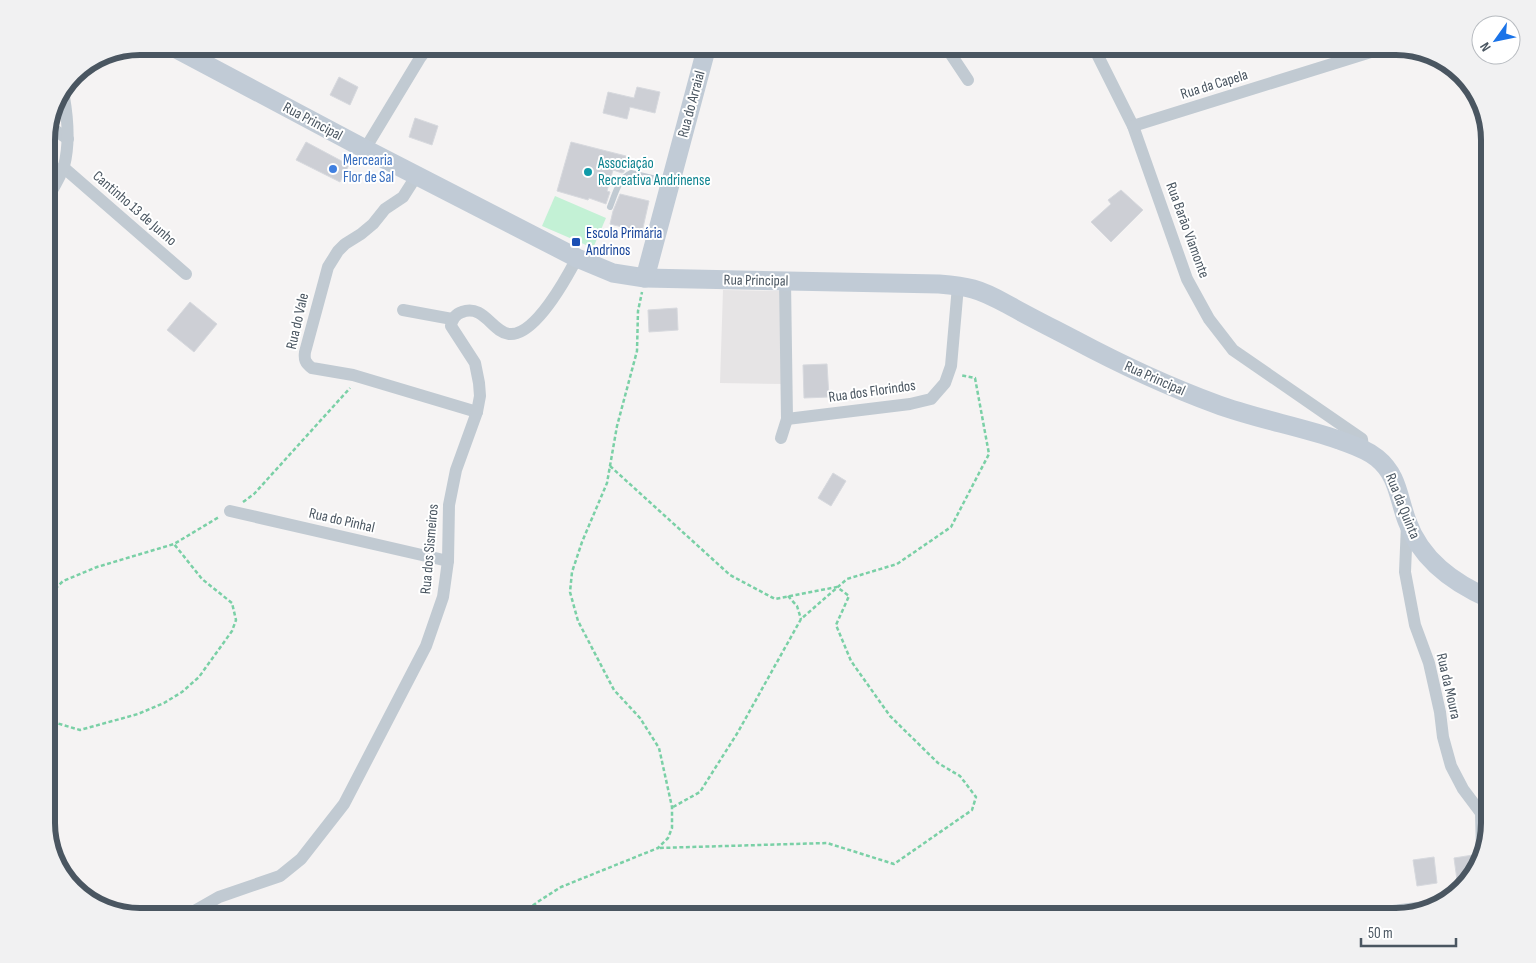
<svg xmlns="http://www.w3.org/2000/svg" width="1536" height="963" font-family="'Sofia Sans Condensed',sans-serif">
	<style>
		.education { fill: #e6e4e5 }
		.green { fill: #c3f1d5 }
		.building { fill: #cdcfd5; stroke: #d7d9de }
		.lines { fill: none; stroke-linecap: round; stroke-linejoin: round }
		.path { stroke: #7ad0a6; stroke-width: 2.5; stroke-dasharray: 4 2.5; stroke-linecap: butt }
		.lane { stroke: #c1cad2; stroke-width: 6 }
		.street { stroke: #c1cad2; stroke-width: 12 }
		.secondary { stroke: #c1cbd6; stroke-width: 19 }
		.shop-dot { fill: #3f7fe0; stroke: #fff; stroke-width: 2 }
		.culture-dot { fill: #0f9aa8; stroke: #fff; stroke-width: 2 }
		.transit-dot { fill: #1a4fb4; stroke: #fff; stroke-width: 2 }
		.labels { text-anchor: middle; stroke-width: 4; stroke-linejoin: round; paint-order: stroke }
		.street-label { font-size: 15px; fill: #4a5661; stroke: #fff }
		.shop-label { font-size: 15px; fill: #366cbe; stroke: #fff; text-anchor: start }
		.culture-label { font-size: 15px; fill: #0d838f; stroke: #fff; text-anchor: start }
		.transit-label { font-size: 15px; fill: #164399; stroke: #fff; text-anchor: start }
		.rim { fill: none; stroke: #4a5661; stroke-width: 6 }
	</style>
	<rect width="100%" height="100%" fill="#f5f3f3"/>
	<!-- education -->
	<path class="education" d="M 723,290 L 782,291 L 784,384 L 720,383 Z"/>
	<!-- green -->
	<path class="green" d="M 555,196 L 606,218 L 593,248 L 542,226 Z"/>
	<!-- building -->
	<g class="building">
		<path d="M 339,77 L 358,87 L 350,105 L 330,95 Z"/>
		<path d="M 637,87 L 660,92 L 655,113 L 630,107 L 627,119 L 603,113 L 608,92 L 634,98 Z"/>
		<path d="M 415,118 L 438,126 L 432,145 L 409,137 Z"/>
		<path d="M 306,142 L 349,165 L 340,182 L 296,160 Z"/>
		<path d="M 571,142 L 626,156 L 624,172 L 622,173 L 613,170 L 607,191 L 610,192 L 606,204 L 589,198 L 588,200 L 557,191 Z"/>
		<path d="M 1121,190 L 1143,210 L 1111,242 L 1091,222 L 1111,204 L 1108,200 Z"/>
		<path d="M 620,194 L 649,201 L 642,232 L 610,224 L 613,211 Z"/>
		<path d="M 190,302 L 217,324 L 194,352 L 167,330 Z"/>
		<path d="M 677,308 L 678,330 L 649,332 L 648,310 Z"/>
		<path d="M 827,364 L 829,397 L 804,398 L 803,365 Z"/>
		<path d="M 833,473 L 846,481 L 831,506 L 818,498 Z"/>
		<path d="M 1473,855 L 1475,872 L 1468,879 L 1457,880 L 1454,858 Z"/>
		<path d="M 1434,857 L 1437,883 L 1417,886 L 1413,860 Z"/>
	</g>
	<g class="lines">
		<!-- path -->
		<g class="path">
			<path d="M 610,466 L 730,575 L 775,599 L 837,587 L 849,596 L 836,625 L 851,661 L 890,716 L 938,763 L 960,776 L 976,797 L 972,810 L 894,864 L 827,843 L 658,848"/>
			<path d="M 243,502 L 254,494 L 350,388"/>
			<path d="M 788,596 L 797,606 L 801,619"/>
			<path d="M 46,606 L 53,591 L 63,581 L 97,567 L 174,544 L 219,517"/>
			<path d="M 46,720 L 80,730 L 138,714 L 164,703 L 182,692 L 199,677 L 232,631 L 236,620 L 232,603 L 202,579 L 174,544"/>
			<path d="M 673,807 L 700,792 L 738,732 L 801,619 L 847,579 L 897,564 L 951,527 L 989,454 L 975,378 L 960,375"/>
			<path d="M 517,917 L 539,901 L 561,887 L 658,848 L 668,838 L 672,828 L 672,807 L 659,748 L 640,718 L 614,690 L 578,621 L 570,592 L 572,572 L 582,542 L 607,483 L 617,426 L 637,351 L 638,311 L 642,292"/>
		</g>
		<!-- lane -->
		<g class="lane">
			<path d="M 46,169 L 59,176"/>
			<path d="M 610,207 C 615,195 618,179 631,173 L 669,182"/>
		</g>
		<!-- street -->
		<g class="street">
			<path d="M 947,46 L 950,53 L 968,80"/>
			<path d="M 1093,46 L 1133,126 L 1187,279 L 1209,319 L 1233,350 L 1362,439 L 1363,449"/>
			<path d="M 1133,126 L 1390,46"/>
			<path d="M 50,127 L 68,139"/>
			<path d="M 365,149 L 420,58 L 429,46"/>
			<path d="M 63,167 L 186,274"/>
			<path d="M 417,175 L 403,197 L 385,209 L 373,224 L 361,234 L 345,244 L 338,251 L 328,267 L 305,352 C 304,359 305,363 312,368 L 353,375 L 477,412"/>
			<path d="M 46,201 C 52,190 60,178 64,166 C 70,143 68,120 64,97"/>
			<path d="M 403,310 L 452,319"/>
			<path d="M 787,419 L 910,404 L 931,399 L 945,383 L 951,366 L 958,286"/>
			<path d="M 781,438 L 787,419 L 785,281"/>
			<path d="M 230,511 L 448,561"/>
			<path d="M 1407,524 L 1405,572 L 1415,625 L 1429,663 L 1440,712 L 1443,737 L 1451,766 L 1463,789 L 1481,813 L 1482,851"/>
			<path d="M 184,917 L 219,897 L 280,876 L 301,859 L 344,804 L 426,646 L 443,597 L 448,561 L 449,505 L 456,470 L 477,412 L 480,396 L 479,383 L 475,363 L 451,326 C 452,319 456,314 462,312 C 484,304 492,332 509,334 C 535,337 567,277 577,258"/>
			<path d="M 1366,917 L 1385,912 L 1441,905"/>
		</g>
		<!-- secondary -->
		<g class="secondary">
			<path d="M 171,46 L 365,149 L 577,258 L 613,273 L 645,278 L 939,284 C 951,285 962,286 973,289 C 988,293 1001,301 1014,308 C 1034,319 1054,329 1075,340 C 1120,364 1167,386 1216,404 C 1256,419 1299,426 1339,440 C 1352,445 1366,449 1377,458 C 1398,475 1398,497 1407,521 C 1421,560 1453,583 1490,599"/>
			<path d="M 645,278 L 707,46"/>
		</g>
	</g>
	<!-- markers -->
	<circle class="shop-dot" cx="333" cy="169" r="5"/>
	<circle class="culture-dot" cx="588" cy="172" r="5"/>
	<rect class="transit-dot" x="571" y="237" width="10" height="10" rx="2.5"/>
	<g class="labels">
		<!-- street labels -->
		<g class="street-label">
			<text transform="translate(1214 84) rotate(-17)" y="5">Rua da Capela</text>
			<text transform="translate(691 104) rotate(-75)" y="5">Rua do Arraial</text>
			<text transform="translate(313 121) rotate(28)" y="5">Rua Principal</text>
			<text transform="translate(135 208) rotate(41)" y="5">Cantinho 13 de Junho</text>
			<text transform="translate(1188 230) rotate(70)" y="5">Rua Barão Viamonte</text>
			<text transform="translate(756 280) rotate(1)" y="5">Rua Principal</text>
			<text transform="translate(297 321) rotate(-77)" y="5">Rua do Vale</text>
			<text transform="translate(1155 378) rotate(24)" y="5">Rua Principal</text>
			<text transform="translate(872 391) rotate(-8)" y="5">Rua dos Florindos</text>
			<text transform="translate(1403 506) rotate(68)" y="5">Rua da Quinta</text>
			<text transform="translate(342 520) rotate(13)" y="5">Rua do Pinhal</text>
			<text transform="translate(429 549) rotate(-85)" y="5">Rua dos Sismeiros</text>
			<text transform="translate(1449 686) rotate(77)" y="5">Rua da Moura</text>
		</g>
		<!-- shop labels -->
		<g class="shop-label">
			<text x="343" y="165">Mercearia<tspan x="343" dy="17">Flor de Sal</tspan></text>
		</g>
		<!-- culture labels -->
		<g class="culture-label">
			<text x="598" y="168">Associação<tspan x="598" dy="17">Recreativa Andrinense</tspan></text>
		</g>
		<!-- transit labels -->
		<g class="transit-label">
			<text x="586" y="238">Escola Primária<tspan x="586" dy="17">Andrinos</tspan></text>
		</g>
	</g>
	<!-- crop -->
	<path d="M0 0H1536V963H0ZM140 55H1396A85 85 0 0 1 1481 140V823A85 85 0 0 1 1396 908H140A85 85 0 0 1 55 823V140A85 85 0 0 1 140 55Z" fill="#f1f1f2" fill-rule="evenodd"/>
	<path class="rim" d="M140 55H1396A85 85 0 0 1 1481 140V823A85 85 0 0 1 1396 908H140A85 85 0 0 1 55 823V140A85 85 0 0 1 140 55Z"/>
	<!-- north arrow -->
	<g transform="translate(1496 40) rotate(237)"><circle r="24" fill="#ffffff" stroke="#b7bbc0"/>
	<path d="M0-4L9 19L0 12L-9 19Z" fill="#1a73e8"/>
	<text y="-8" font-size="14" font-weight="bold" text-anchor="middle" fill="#4a5661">N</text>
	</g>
	<!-- scale -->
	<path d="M1361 938v8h95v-8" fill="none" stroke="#4a5661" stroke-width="2.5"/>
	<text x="1368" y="938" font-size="15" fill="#4a5661" stroke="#ffffff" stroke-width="4" paint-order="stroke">50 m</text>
</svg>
